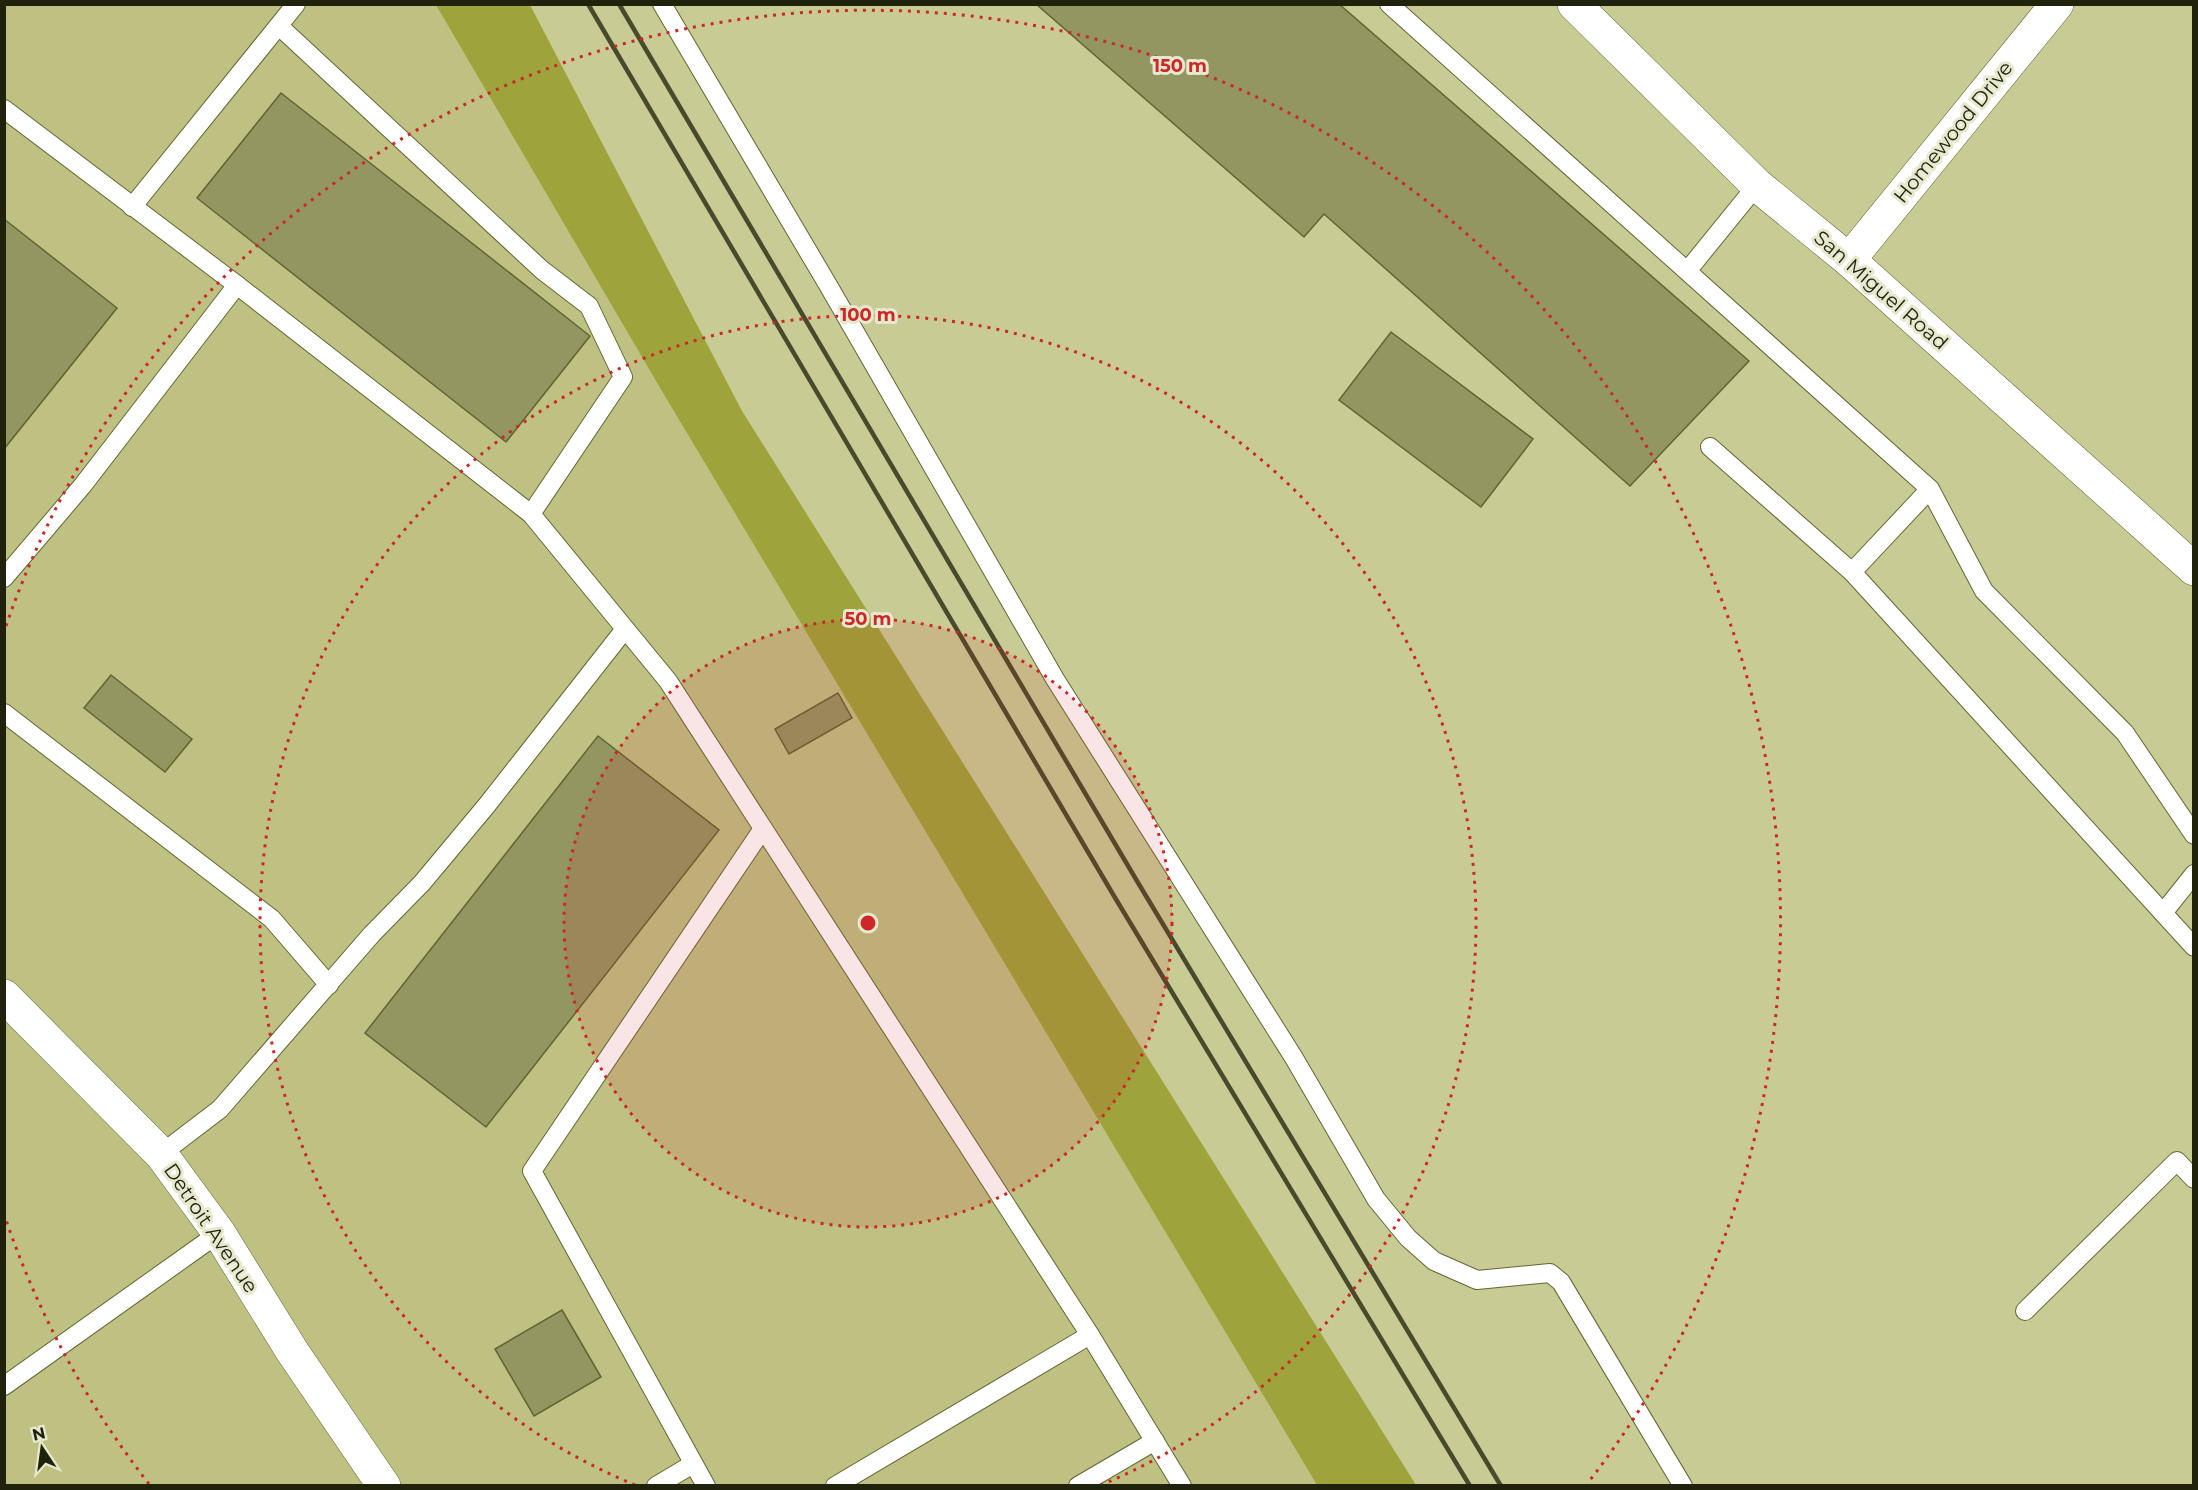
<svg xmlns="http://www.w3.org/2000/svg" width="2198" height="1490" font-family="Montserrat,sans-serif">
	<style>
		.built { fill: #bec182 }
		.green { fill: #9fa33b }
		.building { fill: #939661; stroke: #626431; stroke-width: 1.5 }
		.lines { fill: none; stroke-linecap: round; stroke-linejoin: round }
		.service-casing { stroke: #646632; stroke-width: 20 }
		.minor-casing { stroke: #646632; stroke-width: 34 }
		.tertiary-casing { stroke: #646632; stroke-width: 34 }
		.service { stroke: #fff; stroke-width: 18 }
		.minor { stroke: #fff; stroke-width: 33 }
		.tertiary { stroke: #fff; stroke-width: 33 }
		.rail { stroke: #494a2c; stroke-width: 4.5 }
		.ring { fill: none; stroke: #cd2827; stroke-width: 3; stroke-dasharray: 3 6 }
		.labels { text-anchor: middle; stroke-width: 6; stroke-linejoin: round; paint-order: stroke }
		.street-label { font-size: 20px; fill: #21220c; stroke: #e7e9ce }
		.centre { fill: #cd2827; stroke: #e7e9ce; stroke-width: 3 }
		.ring-label { font-size: 18px; text-anchor: middle; font-weight: bold; fill: #cd2827; stroke: #e7e9ce; stroke-width: 6; stroke-linejoin: round; paint-order: stroke }
	</style>
	<rect width="100%" height="100%" fill="#c8cb94"/>
	<!-- built -->
	<path class="built" d="M 5,5 L 436,5 L 666,398 L 1317,1485 L 5,1486 Z"/>
	<!-- green -->
	<path class="green" d="M 436,5 L 530,5 L 742,411 L 1416,1485 L 1317,1485 L 666,398 Z"/>
	<!-- building -->
	<g class="building">
		<path d="M 1036,4 L 1339,4 L 1749,361 L 1630,486 L 1324,214 L 1304,237 Z"/>
		<path d="M 281,93 L 590,336 L 506,442 L 197,198 Z"/>
		<path d="M 4,219 L 117,308 L 4,449 Z"/>
		<path d="M 1391,332 L 1533,439 L 1481,507 L 1339,400 Z"/>
		<path d="M 111,675 L 192,739 L 165,772 L 84,708 Z"/>
		<path d="M 838,693 L 852,718 L 789,754 L 775,729 Z"/>
		<path d="M 598,736 L 719,830 L 486,1127 L 365,1033 Z"/>
		<path d="M 562,1310 L 601,1377 L 534,1416 L 495,1349 Z"/>
	</g>
	<g class="lines">
		<defs>
			<g id="service">
				<path d="M 662,4 L 828,285 L 1055,679 L 1294,1058 L 1376,1199 L 1408,1238 L 1434,1261 L 1477,1280 L 1550,1273 L 1561,1282 L 1683,1486"/>
				<path d="M 1389,4 L 1930,489 L 1984,591 L 2125,733 L 2194,835"/>
				<path d="M 279,26 L 542,270 L 589,306 L 623,377 L 531,514"/>
				<path d="M 4,109 L 237,285 L 531,514 L 668,681 L 1090,1335 L 1182,1486"/>
				<path d="M 132,207 L 296,4"/>
				<path d="M 1688,270 L 1757,185"/>
				<path d="M 1710,447 L 1852,572"/>
				<path d="M 1930,489 L 1852,572 L 2194,947"/>
				<path d="M 4,578 L 83,485 L 237,285"/>
				<path d="M 4,713 L 272,919 L 329,985"/>
				<path d="M 2163,913 L 2194,874"/>
				<path d="M 161,1154 L 220,1109 L 372,934 L 422,883 L 487,805 L 625,629"/>
				<path d="M 2025,1311 L 2177,1161 L 2194,1179"/>
				<path d="M 4,1386 L 219,1233"/>
				<path d="M 656,1486 L 693,1464"/>
				<path d="M 706,1486 L 532,1171 L 762,830"/>
				<path d="M 835,1486 L 1090,1335"/>
				<path d="M 1078,1486 L 1155,1441"/>
			</g>
			<g id="minor">
				<path d="M 1574,4 L 1757,185 L 1849,260 L 2194,569"/>
				<path d="M 1849,260 L 2057,4"/>
			</g>
			<path id="tertiary" d="M 4,996 L 161,1154 L 219,1233 L 292,1351 L 384,1486"/>
		</defs>
		<!-- service casing -->
		<use href="#service" class="service-casing"/>
		<!-- minor casing -->
		<use href="#minor" class="minor-casing"/>
		<!-- tertiary casing -->
		<use href="#tertiary" class="tertiary-casing"/>
		<!-- service -->
		<use href="#service" class="service"/>
		<!-- minor -->
		<use href="#minor" class="minor"/>
		<!-- tertiary -->
		<use href="#tertiary" class="tertiary"/>
		<!-- rail -->
		<g class="rail">
			<path d="M 588,4 L 1114,896 L 1470,1486"/>
			<path d="M 619,4 L 1137,881 L 1501,1486"/>
		</g>
	</g>
	<!-- distance rings -->
	<circle cx="868" cy="923" r="304" fill="#cd2827" fill-opacity=".12"/>
	<g class="ring">
		<circle cx="868" cy="923" r="304"/>
		<path d="M635 1485A608 608 0 1 1 1101 1485"/>
		<path d="M149 1484A912 912 0 0 1 6 1220M6 626A912 912 0 1 1 1587 1484"/>
	</g>
	<g class="labels">
		<!-- street labels -->
		<g class="street-label">
			<text transform="translate(1953 132) rotate(-51)" y="7">Homewood Drive</text>
			<text transform="translate(1881 290) rotate(41)" y="7">San Miguel Road</text>
			<text transform="translate(211 1228) rotate(56)" y="7">Detroit Avenue</text>
		</g>
	</g>
	<circle cx="868" cy="923" r="9" class="centre"/>
	<g class="ring-label">
		<text x="1180" y="72">150 m</text>
		<text x="868" y="321">100 m</text>
		<text x="868" y="625">50 m</text>
	</g>
	<!-- border -->
	<rect width="2198" height="1490" fill="none" stroke="#21220c" stroke-width="12"/>
	<!-- north arrow -->
	<g transform="translate(42 1448) rotate(347)" stroke="#e7e9ce" stroke-width="4.5" paint-order="stroke">
	<path d="M0-4.5L10 22L0 15L-10 22Z" fill="#21220c"/>
	<text y="-9" font-size="16" font-weight="bold" text-anchor="middle" fill="#21220c">N</text>
	</g>
</svg>
